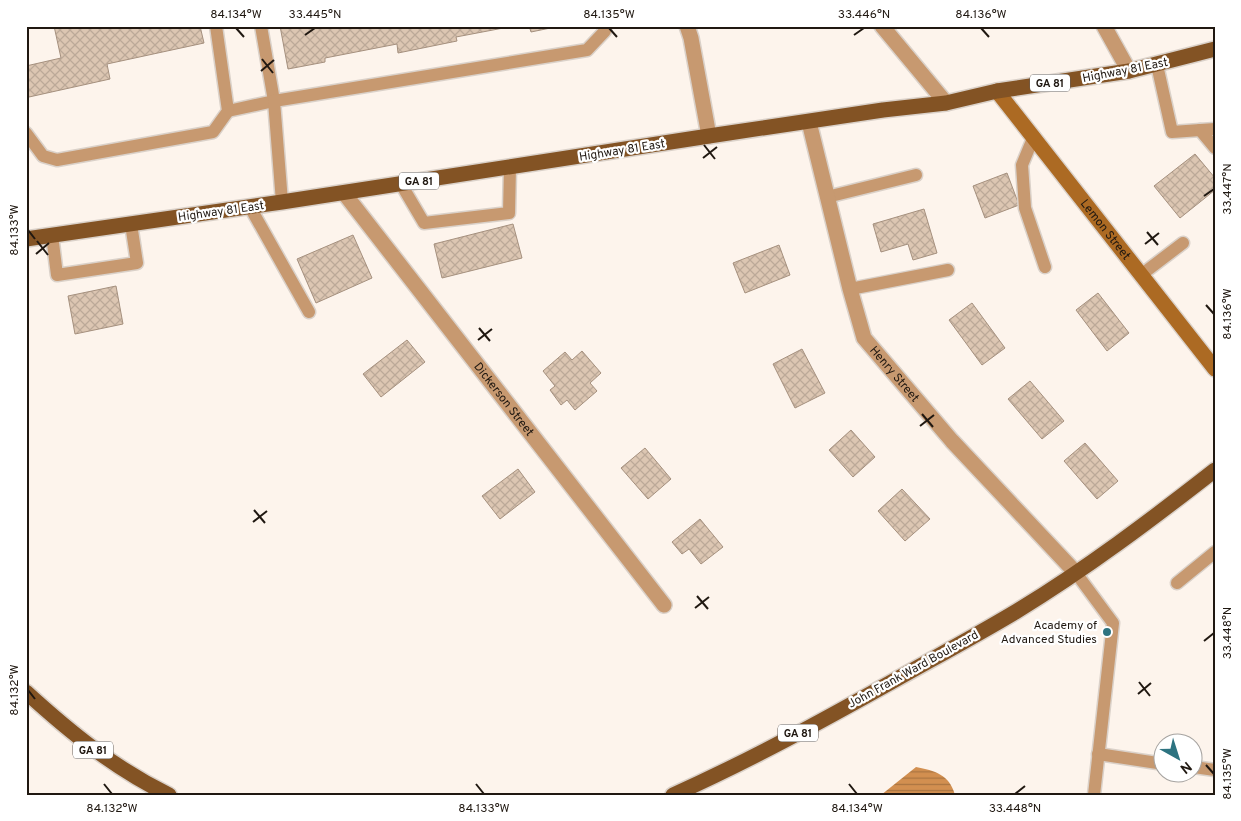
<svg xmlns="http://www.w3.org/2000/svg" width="1241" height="821" font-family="Overpass,sans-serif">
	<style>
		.water { fill: url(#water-rules) }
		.building { fill: url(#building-cross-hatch); stroke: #a5907e }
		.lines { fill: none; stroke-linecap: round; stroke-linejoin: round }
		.lane-casing { stroke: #dad1c9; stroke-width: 15 }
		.street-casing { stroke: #dad1c9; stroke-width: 18 }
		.secondary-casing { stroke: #dad1c9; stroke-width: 18 }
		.primary-casing { stroke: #dad1c9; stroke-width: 18 }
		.lane { stroke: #c79970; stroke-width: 12 }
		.street { stroke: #c79970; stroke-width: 15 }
		.secondary { stroke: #ac6a23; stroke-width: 15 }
		.primary { stroke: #835324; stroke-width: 15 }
		.ticks { fill: none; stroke: #201811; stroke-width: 2 }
		.poi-dot { fill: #2d7380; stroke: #fff; stroke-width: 2 }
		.labels { text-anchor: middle; stroke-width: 4.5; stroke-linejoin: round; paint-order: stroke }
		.shield { fill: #fff; stroke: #635d58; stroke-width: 1 }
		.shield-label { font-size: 11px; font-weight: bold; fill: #201811 }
		.street-label { font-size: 12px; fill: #201811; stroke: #fff }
		.poi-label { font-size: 12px; fill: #201811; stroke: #fff; text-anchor: end }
		.neatline { fill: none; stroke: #201811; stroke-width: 2 }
		.ticks-label { font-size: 12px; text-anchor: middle; fill: #201811 }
	</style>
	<defs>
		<pattern id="water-rules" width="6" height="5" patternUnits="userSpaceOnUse" patternTransform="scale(1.25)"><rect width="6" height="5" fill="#d28f50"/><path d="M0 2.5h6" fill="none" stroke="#aa7441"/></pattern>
		<pattern id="building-cross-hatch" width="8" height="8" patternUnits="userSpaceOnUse" patternTransform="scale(1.25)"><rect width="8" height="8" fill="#dcc6b2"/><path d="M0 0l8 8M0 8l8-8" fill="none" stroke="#bca998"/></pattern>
	</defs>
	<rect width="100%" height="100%" fill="#fdf4ec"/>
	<!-- water -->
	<path class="water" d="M 916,767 C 935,771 949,774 955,795 L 881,795 Z"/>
	<!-- building -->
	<g class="building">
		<path d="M 54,26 L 200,26 L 204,43 L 107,64 L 110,79 L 29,97 L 26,86 L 26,66 L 61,58 Z"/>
		<path d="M 280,26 L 514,26 L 456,37 L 457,41 L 398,53 L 397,44 L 325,58 L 325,62 L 288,69 Z"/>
		<path d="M 529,26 L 560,26 L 531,32 Z"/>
		<path d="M 1195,154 L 1215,178 L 1215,190 L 1180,218 L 1154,186 Z"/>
		<path d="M 1007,173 L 1019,205 L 985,218 L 973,186 Z"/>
		<path d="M 924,209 L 937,253 L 913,260 L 908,244 L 881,252 L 873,224 Z"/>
		<path d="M 513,224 L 522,258 L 442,278 L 434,244 Z"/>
		<path d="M 353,235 L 372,278 L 316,303 L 297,259 Z"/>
		<path d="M 779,245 L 790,275 L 745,293 L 733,263 Z"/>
		<path d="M 116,286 L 123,324 L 75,334 L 68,296 Z"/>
		<path d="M 1098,293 L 1129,333 L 1107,351 L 1076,310 Z"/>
		<path d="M 972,303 L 1005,348 L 982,365 L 949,320 Z"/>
		<path d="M 407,340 L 425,362 L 381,397 L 363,374 Z"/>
		<path d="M 802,349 L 825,393 L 795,408 L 773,364 Z"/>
		<path d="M 582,351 L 601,373 L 590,383 L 597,391 L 575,410 L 567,400 L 561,405 L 550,390 L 555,386 L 543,371 L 565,352 L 572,360 Z"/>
		<path d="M 1030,381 L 1064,421 L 1042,439 L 1008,399 Z"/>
		<path d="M 851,430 L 875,457 L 853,477 L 829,450 Z"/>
		<path d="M 1085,443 L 1118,481 L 1097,499 L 1064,461 Z"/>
		<path d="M 645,448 L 671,479 L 648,499 L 621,468 Z"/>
		<path d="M 518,469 L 535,492 L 500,519 L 482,496 Z"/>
		<path d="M 902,489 L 930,519 L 905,541 L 878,511 Z"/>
		<path d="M 700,519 L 723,547 L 701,564 L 689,549 L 682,554 L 672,542 Z"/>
	</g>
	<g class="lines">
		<defs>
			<g id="lane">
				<path d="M 1157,65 L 1172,132 L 1215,129"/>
				<path d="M 228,111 L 274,101 L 261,26"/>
				<path d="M 1200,130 L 1215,148"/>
				<path d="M 26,133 L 43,156 L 57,160 L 213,132 L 228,111 L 216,26"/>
				<path d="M 1034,136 L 1022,165 L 1025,208 L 1045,267"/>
				<path d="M 401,184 L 424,223 L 509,213 L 510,167"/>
				<path d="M 827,197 L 916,175"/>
				<path d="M 282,202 L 274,101 L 587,50 L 605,31 L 605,26"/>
				<path d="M 250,207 L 309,312"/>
				<path d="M 52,235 L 57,275 L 137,263 L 131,224"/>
				<path d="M 1141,275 L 1183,243"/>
				<path d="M 850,289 L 948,270"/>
				<path d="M 1076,573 L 1113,623 L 1094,795"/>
				<path d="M 1177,583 L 1215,552"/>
				<path d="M 1098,754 L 1164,764"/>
				<path d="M 1194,767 L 1215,770"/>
			</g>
			<g id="street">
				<path d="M 687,26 L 691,38 L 709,136"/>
				<path d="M 882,26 L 946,103"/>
				<path d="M 1104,26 L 1129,71"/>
				<path id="s1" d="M 809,122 L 850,289 L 864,338 L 952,441 L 1076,573"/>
				<path id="s2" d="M 344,193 L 664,605"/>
			</g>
			<g id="secondary">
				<path id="s3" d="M 997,91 L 1215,369"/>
			</g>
			<g id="primary">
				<path d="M 26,239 L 282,202 L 709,136 L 883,110 L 946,103 L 997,91 L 1129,71 L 1215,49"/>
				<path d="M 26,692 C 71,733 114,768 169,795"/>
				<path d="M 673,795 C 749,761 822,721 895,680 C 936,657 977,635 1017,611 C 1086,569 1151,520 1215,470"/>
			</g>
		</defs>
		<!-- lane casing -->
		<use href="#lane" class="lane-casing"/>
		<!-- street casing -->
		<use href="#street" class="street-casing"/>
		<!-- secondary casing -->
		<use href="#secondary" class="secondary-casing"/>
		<!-- primary casing -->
		<use href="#primary" class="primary-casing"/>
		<!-- lane -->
		<use href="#lane" class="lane"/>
		<!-- street -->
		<use href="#street" class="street"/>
		<!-- secondary -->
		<use href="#secondary" class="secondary"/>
		<!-- primary -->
		<use href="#primary" class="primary"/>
	</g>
	<!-- ticks -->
	<path class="ticks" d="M 236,28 L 244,37M 609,28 L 617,37M 981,28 L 989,37M 305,35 L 315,28M 854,35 L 864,28M 262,59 L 273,73M 261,71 L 274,60M 704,145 L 715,159M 703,158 L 717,147M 1204,196 L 1214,189M 28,230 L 35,239M 1147,232 L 1158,245M 37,241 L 48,255M 1145,244 L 1159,233M 36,254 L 49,243M 1206,305 L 1214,314M 479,328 L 490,341M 478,340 L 492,329M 922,414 L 933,427M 920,426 L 934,415M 254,510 L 265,523M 253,522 L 267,511M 697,596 L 708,609M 695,608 L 709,597M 1204,641 L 1214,633M 1139,682 L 1150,696M 28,690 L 35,699M 1138,694 L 1151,683M 1206,765 L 1214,774M 104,784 L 112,794M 476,784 L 484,794M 849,784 L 857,794M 1015,794 L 1025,786"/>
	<!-- markers -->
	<circle class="poi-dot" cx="1107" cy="632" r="5"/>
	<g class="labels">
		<!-- shield labels -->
		<g class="shield">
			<rect x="1030" y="74.5" width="40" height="17" rx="4"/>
			<rect x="399" y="172.5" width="40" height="17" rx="4"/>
			<rect x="778" y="724.5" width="40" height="17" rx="4"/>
			<rect x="73" y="741.5" width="40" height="17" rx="4"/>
		</g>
		<g class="shield-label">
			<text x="1050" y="87">GA 81</text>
			<text x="419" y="185">GA 81</text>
			<text x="798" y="737">GA 81</text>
			<text x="93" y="754">GA 81</text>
		</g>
		<!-- street labels -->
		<g class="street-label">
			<text transform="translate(1125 70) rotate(-11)" y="4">Highway 81 East</text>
			<text transform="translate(622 150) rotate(-9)" y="4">Highway 81 East</text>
			<text transform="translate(221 211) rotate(-8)" y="4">Highway 81 East</text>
			<text dy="4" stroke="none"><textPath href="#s3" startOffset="176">Lemon Street</textPath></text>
			<text dy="4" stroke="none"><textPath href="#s1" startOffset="270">Henry Street</textPath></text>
			<text dy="4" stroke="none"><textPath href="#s2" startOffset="261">Dickerson Street</textPath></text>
			<text transform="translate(913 669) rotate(-29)" y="4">John Frank Ward Boulevard</text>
		</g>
		<!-- poi labels -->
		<g class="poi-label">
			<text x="1097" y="629">Academy of<tspan x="1097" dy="14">Advanced Studies</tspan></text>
		</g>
	</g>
	<!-- border -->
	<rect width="1241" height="821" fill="none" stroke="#ffffff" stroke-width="55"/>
	<!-- north arrow -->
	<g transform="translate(1178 758) rotate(141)"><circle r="24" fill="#ffffff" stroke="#a6a3a0"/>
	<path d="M0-4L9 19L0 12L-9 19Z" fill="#2d7380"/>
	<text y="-8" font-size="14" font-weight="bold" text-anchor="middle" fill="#201811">N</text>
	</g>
	<rect x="28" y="28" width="1186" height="766" class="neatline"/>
	<g class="ticks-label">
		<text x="236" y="18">84.134°W</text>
		<text x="315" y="18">33.445°N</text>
		<text x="609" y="18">84.135°W</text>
		<text x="864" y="18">33.446°N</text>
		<text x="981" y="18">84.136°W</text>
		<text transform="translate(1227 189) rotate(-90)" y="4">33.447°N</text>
		<text transform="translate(14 230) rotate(-90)" y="4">84.133°W</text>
		<text transform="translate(1227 314) rotate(-90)" y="4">84.136°W</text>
		<text transform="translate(1227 633) rotate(-90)" y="4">33.448°N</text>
		<text transform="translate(14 690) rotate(-90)" y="4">84.132°W</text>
		<text transform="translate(1227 774) rotate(-90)" y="4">84.135°W</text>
		<text x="112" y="812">84.132°W</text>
		<text x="484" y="812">84.133°W</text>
		<text x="857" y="812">84.134°W</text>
		<text x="1015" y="812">33.448°N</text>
	</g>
</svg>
